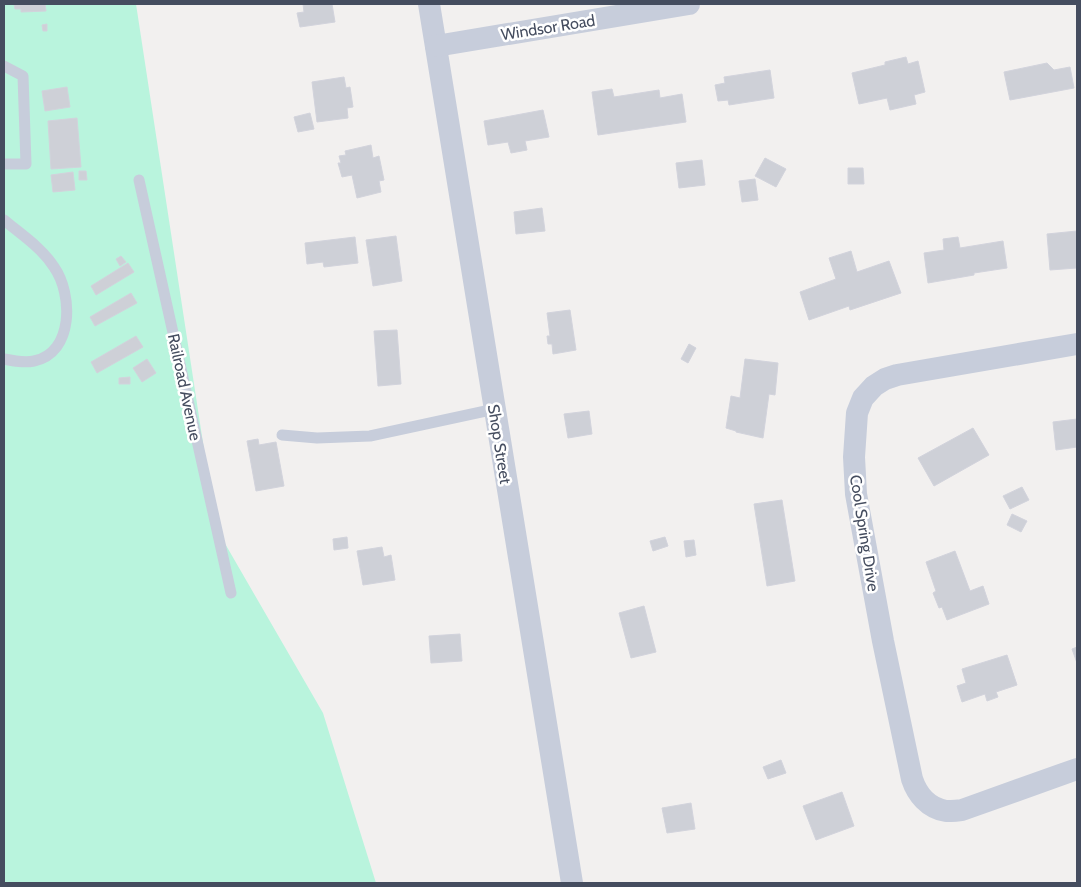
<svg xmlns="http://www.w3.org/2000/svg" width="1081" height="887" font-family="Cabin,sans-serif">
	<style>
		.green { fill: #b9f4dd }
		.building { fill: #ced0d7; stroke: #d2d3dc }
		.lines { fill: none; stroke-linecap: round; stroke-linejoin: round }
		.lane { stroke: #c7cddb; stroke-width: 11 }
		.street { stroke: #c7cddb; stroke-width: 22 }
		.labels { text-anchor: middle; stroke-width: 5; stroke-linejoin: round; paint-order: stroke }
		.street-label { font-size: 16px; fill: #454d5f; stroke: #fff }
	</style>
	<rect width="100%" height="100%" fill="#f2f0ef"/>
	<!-- green -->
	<path class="green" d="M 4,4 L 136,4 L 216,528 L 323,713 L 376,883 L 4,883 Z"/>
	<!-- building -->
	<g class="building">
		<path d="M 14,4 L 45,4 L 46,11 L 21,12 L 21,9 L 15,9 Z"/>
		<path d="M 303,4 L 332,4 L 335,22 L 300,27 L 297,13 L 304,12 Z"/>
		<path d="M 47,24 L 47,31 L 43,31 L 42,25 Z"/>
		<path d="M 906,57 L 908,64 L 918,61 L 925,92 L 914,95 L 916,104 L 890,110 L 887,98 L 859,104 L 852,73 L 885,65 L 885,62 Z"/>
		<path d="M 1047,63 L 1054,70 L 1070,67 L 1074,88 L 1010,100 L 1004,72 Z"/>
		<path d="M 770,70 L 774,98 L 729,105 L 728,100 L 718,101 L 715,85 L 725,83 L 724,77 Z"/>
		<path d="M 344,77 L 346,88 L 350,87 L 353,107 L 347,108 L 348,118 L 317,122 L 312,82 Z"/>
		<path d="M 67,87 L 70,107 L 45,111 L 42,91 Z"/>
		<path d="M 612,89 L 614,97 L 659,90 L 660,98 L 682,94 L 686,122 L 598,135 L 592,92 Z"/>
		<path d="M 543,110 L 549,137 L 525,141 L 527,150 L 511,153 L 508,142 L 488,145 L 484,121 Z"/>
		<path d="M 310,113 L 314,129 L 298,132 L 294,117 Z"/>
		<path d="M 77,118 L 81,167 L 51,169 L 48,121 Z"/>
		<path d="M 371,145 L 373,158 L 379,156 L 384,180 L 379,181 L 381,192 L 357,198 L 352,175 L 342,177 L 338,163 L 341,163 L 339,156 L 346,155 L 345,151 Z"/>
		<path d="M 765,158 L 786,169 L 776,187 L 755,176 Z"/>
		<path d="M 702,160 L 705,185 L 679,188 L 676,163 Z"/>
		<path d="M 848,168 L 863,168 L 864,184 L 848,184 Z"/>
		<path d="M 79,171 L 86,171 L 87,180 L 79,180 Z"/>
		<path d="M 73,172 L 75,190 L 53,192 L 51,175 Z"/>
		<path d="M 755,179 L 758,200 L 742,202 L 739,181 Z"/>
		<path d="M 542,208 L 545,231 L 516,234 L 514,212 Z"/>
		<path d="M 1077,231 L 1077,268 L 1050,270 L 1047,234 Z"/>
		<path d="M 396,236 L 402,281 L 373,286 L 366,240 Z"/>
		<path d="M 355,237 L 358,263 L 324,267 L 323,262 L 307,264 L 305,243 Z"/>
		<path d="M 958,237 L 960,248 L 1003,241 L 1007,268 L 974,273 L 974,275 L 928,283 L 924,253 L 944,250 L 943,239 Z"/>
		<path d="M 851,251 L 857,272 L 889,261 L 901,293 L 850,310 L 849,306 L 809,320 L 800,292 L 836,279 L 829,258 Z"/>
		<path d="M 121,256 L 126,262 L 120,266 L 116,259 Z"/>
		<path d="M 128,263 L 134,272 L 96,295 L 91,286 Z"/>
		<path d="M 131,293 L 137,303 L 95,326 L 90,317 Z"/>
		<path d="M 570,310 L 576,350 L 553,354 L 552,344 L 548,344 L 547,336 L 550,336 L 547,313 Z"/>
		<path d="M 397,330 L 401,384 L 378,386 L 374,331 Z"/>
		<path d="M 136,336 L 143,347 L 97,373 L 91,362 Z"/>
		<path d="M 689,344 L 696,348 L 688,363 L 681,359 Z"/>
		<path d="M 147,359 L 156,373 L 142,382 L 133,368 Z"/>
		<path d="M 745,359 L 778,363 L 775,395 L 769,394 L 763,438 L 736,432 L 736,431 L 726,428 L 731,396 L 740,398 Z"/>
		<path d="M 130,377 L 130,384 L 119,384 L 119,378 Z"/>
		<path d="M 589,411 L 592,434 L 568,438 L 564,414 Z"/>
		<path d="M 1077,419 L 1077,447 L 1056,450 L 1053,422 Z"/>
		<path d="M 973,428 L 989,455 L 934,486 L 918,458 Z"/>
		<path d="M 258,439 L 259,445 L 276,442 L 284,486 L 256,491 L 247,441 Z"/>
		<path d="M 1022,487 L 1029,500 L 1010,509 L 1003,496 Z"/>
		<path d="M 782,500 L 795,581 L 767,586 L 754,504 Z"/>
		<path d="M 1012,514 L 1027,521 L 1021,532 L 1007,525 Z"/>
		<path d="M 347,537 L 348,548 L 334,550 L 333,539 Z"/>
		<path d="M 665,537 L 668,546 L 653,551 L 650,541 Z"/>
		<path d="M 694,540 L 696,555 L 686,557 L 684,541 Z"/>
		<path d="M 382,547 L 384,557 L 391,555 L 395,580 L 363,585 L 357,551 Z"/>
		<path d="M 955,551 L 970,591 L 983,586 L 989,604 L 947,620 L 942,607 L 939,608 L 933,593 L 936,591 L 926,562 Z"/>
		<path d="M 644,606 L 656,652 L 631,658 L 619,613 Z"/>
		<path d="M 460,634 L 462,661 L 431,663 L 429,636 Z"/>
		<path d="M 1077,647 L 1077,663 L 1072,649 Z"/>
		<path d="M 1007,655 L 1017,685 L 996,692 L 998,697 L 987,701 L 985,694 L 962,702 L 957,686 L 966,683 L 962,669 Z"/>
		<path d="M 781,760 L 786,773 L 768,779 L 763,767 Z"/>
		<path d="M 842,792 L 854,826 L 816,840 L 803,806 Z"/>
		<path d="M 691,803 L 695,829 L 667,833 L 662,808 Z"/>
	</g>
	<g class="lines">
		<!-- lane -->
		<g class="lane">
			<path d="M 4,66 L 23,76 L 26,164 L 4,164"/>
			<path d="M 139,180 L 231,593"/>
			<path d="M 4,220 C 22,235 42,248 54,267 C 73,294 74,353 34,361 C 24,363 14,361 4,359"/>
			<path d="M 282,435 L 317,438 L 370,436 L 495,409"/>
		</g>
		<!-- street -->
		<g class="street">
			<path d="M 429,4 L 572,883"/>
			<path d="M 436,46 L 689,4"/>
			<path d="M 1077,344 L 897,375 L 885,379 L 874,386 L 863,398 L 857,413 L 854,457 L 856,494 L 883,641 L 912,779 C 917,794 928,808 946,811 C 951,811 957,811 962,810 L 1077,769"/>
		</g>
	</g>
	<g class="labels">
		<!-- street labels -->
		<g class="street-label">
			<text transform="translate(548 27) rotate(-9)" y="6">Windsor Road</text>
			<text transform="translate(185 387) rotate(78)" y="6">Railroad Avenue</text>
			<text transform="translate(500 444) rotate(81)" y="6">Shop Street</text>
			<text transform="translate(865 533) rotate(81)" y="6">Cool Spring Drive</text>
		</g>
	</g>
	<!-- border -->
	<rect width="1081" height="887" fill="none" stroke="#454d5f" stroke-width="10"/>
</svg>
